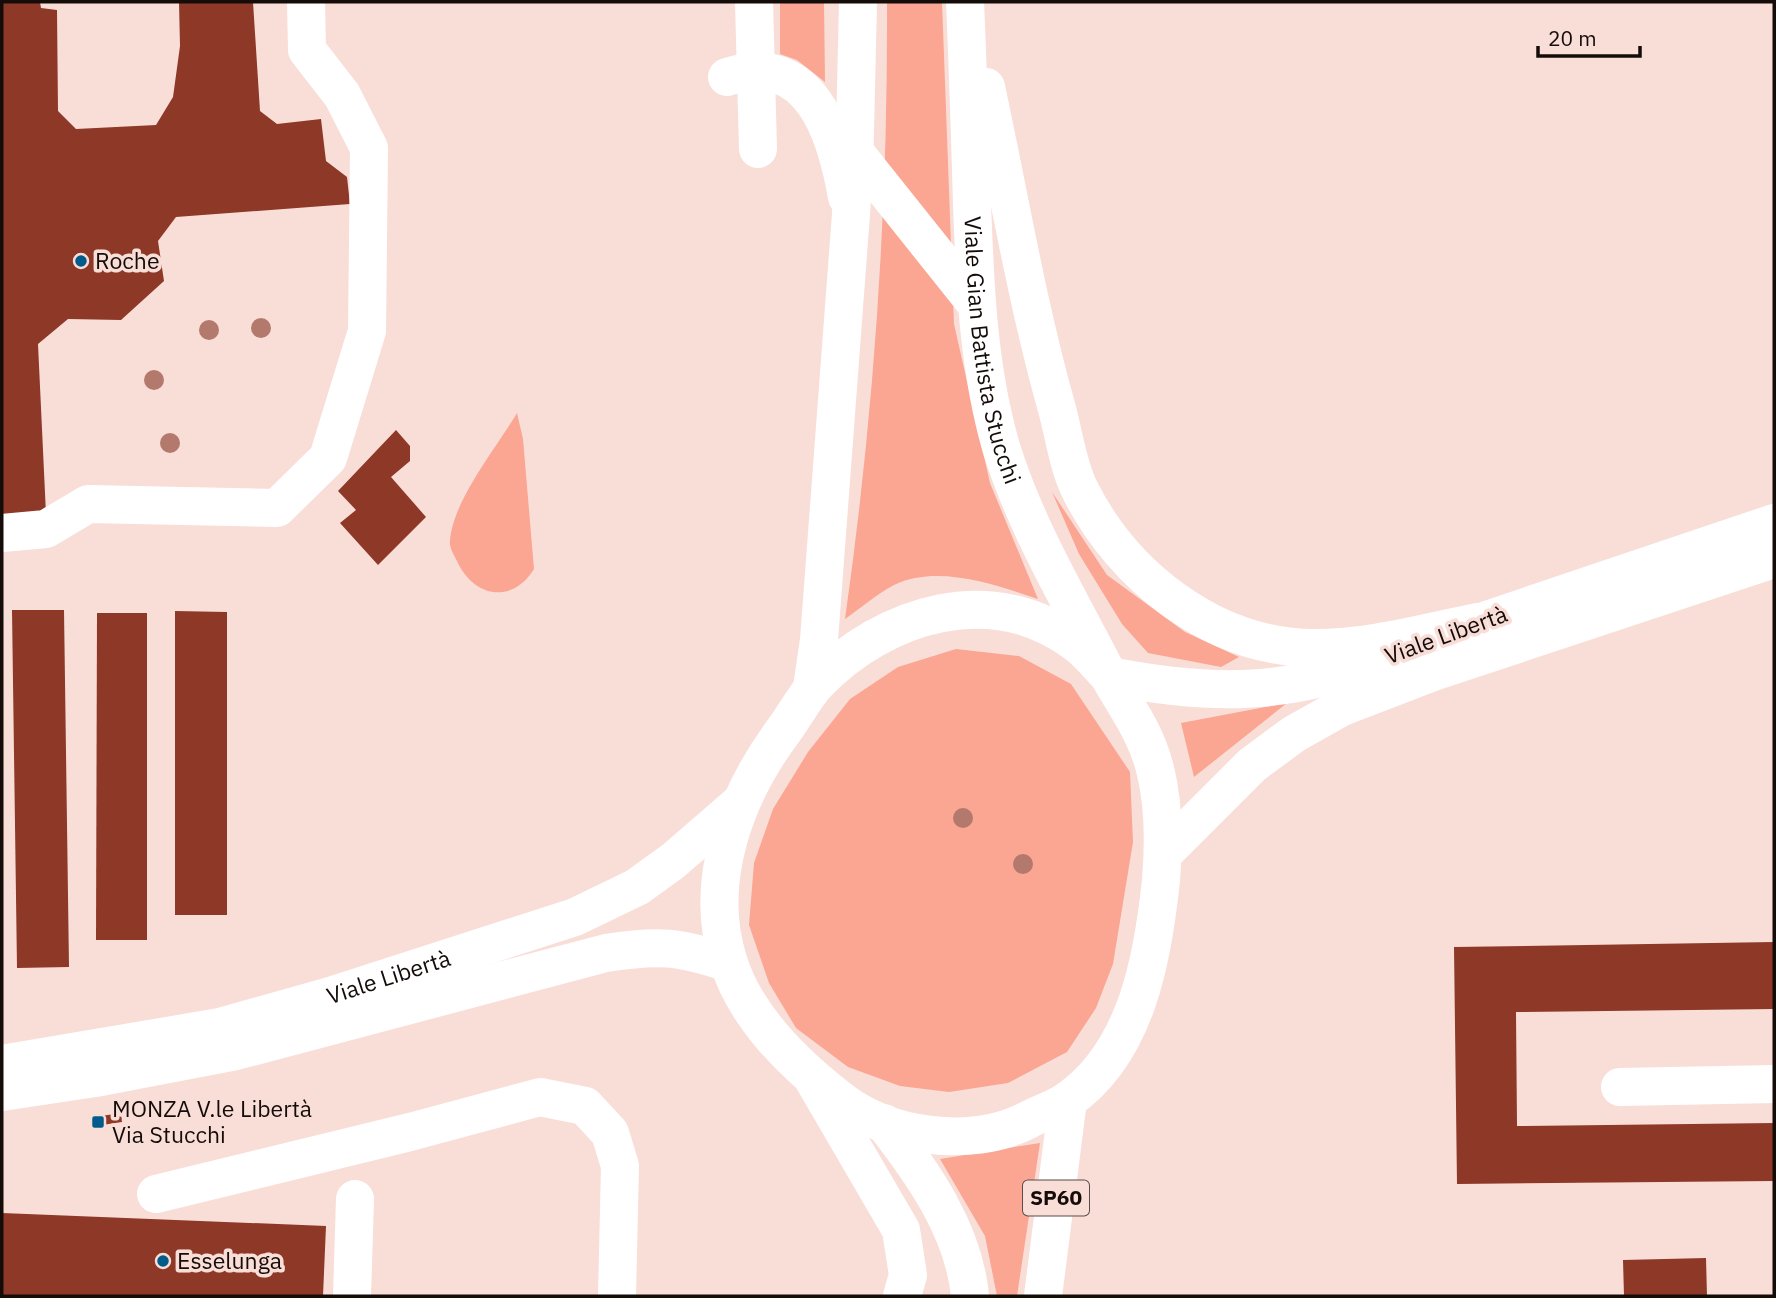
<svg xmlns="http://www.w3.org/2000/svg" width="1776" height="1298" font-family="'IBM Plex Sans',sans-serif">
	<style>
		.green { fill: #fba593 }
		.building { fill: #8e3827 }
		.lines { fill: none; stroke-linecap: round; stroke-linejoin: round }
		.minor { stroke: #fff; stroke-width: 38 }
		.major { stroke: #fff; stroke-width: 38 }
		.tree { fill: #b4796d }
		.poi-dot { fill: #035b8c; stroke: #f9ded8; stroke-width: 2.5 }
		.labels { text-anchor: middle; stroke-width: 7; stroke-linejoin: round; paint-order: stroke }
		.shield { fill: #f9ded8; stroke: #594b48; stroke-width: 2 }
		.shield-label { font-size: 21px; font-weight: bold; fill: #150c0a }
		.poi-label { font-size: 23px; fill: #150c0a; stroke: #f9ded8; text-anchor: start }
		.street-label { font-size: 23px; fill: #150c0a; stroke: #f9ded8 }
	</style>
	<rect width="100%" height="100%" fill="#f9ded8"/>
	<!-- green -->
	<g class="green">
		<path d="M 780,2 L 824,2 L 825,82 L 797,60 L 780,54 Z"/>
		<path d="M 887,2 L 942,2 L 954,324 L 990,483 L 1038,599 C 996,585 938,564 894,585 C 877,594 861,608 845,619 C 874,415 888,209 887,2 Z"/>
		<path d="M 517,413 L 523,439 L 534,569 C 512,605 473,597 457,561 C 454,555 449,547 450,541 C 452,502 497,447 517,413 Z"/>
		<path d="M 1052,492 L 1107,575 L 1185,632 L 1239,657 L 1221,667 L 1148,653 L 1122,624 L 1079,554 Z"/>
		<path d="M 956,649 L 1019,656 L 1071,684 L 1130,772 L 1133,842 L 1113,964 L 1096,1008 L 1067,1052 L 1008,1083 L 949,1092 L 900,1086 L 848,1067 L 796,1028 L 769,983 L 749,925 L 754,863 L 773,809 L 808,752 L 850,699 L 898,667 Z"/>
		<path d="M 1287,703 L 1194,777 L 1181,723 Z"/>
		<path d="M 1040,1143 L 1017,1296 L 997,1296 L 985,1236 L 940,1159 Z"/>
	</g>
	<!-- building -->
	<g class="building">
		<path d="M 2,2 L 40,2 L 41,8 L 57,10 L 58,111 L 76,129 L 156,125 L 173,97 L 180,46 L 179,2 L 253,2 L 260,111 L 277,124 L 321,119 L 326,161 L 347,177 L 350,204 L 176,217 L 158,241 L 164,281 L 121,320 L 68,319 L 38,344 L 46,514 L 2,515 Z"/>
		<path d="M 396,430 L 410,446 L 410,461 L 391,477 L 426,517 L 378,565 L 340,523 L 356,510 L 338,491 Z"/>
		<path d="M 12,610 L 64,610 L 69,967 L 17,968 Z"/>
		<path d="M 175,611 L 227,612 L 227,915 L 175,915 Z"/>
		<path d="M 97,613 L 147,613 L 147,940 L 96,940 Z"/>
		<path d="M 1774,942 L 1774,1009 L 1516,1012 L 1517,1126 L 1774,1123 L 1774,1181 L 1457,1184 L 1454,947 Z"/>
		<path d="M 121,1113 L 122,1122 L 102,1125 L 101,1116 Z"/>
		<path d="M 2,1213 L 326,1226 L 323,1296 L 2,1296 Z"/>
		<path d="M 1706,1258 L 1707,1296 L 1624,1296 L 1623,1260 Z"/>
	</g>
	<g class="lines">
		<!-- minor -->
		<g class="minor">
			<path d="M 754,2 L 758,149"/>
			<path d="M 727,77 C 810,49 836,133 847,197"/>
			<path d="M 854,151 L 976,304"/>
			<path d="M 2,533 L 46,529 L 88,504 L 277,508 L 328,458 L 367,331 L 369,148 L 342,95 L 307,50 L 306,2"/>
			<path d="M 813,1079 L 901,1230 L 908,1275 L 902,1296"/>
			<path d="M 1620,1087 L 1774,1084"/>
			<path d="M 156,1194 L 410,1132 L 540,1097 L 585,1106 L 610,1133 L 620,1166 L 617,1296"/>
			<path d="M 352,1296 L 355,1199"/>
		</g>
		<!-- major -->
		<g class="major">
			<path id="s1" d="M 965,2 C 968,69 970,136 972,203 C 975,286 978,367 1001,447 C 1025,525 1068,597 1105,669 C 1123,703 1146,731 1155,769 C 1164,804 1164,844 1161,880 C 1153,957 1137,1052 1068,1100 C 1057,1108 1041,1113 1028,1120 C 971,1149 888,1138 838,1098 C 793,1063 745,1017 728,960 C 703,880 736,794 784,730 C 795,715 804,698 816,684 C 884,613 993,580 1077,644 C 1089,653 1099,666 1109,676"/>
			<path d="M 986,87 C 1009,194 1027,303 1057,409 C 1064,435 1068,466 1080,490 C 1123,576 1212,646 1310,648 C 1367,649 1423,633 1478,622"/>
			<path d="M 1454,631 L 1774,523"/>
			<path d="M 1109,676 C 1212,696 1286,696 1385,658"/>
			<path d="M 812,688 L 819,640 L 854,174 L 858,2"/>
			<path d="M 1163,854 L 1252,765 L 1294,734 L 1342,707 L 1433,672 L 1774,559"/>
			<path id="s2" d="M 2,1064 L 220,1027 L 330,996 L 575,917 L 637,887 L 673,861 L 740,803"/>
			<path d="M 2,1092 L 95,1078 L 236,1051 L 606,953 C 657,945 680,946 728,963"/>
			<path d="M 884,1123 C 923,1173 964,1231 970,1296"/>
			<path d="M 1043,1296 L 1068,1100"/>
		</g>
	</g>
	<!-- trees -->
	<g class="tree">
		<circle cx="261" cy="328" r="10"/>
		<circle cx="209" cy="330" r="10"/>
		<circle cx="154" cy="380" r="10"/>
		<circle cx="170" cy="443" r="10"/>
		<circle cx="963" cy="818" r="10"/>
		<circle cx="1023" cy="864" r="10"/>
	</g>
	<!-- markers -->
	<g class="poi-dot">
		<circle cx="81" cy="261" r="7"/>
		<rect x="91" y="1115" width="14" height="14" rx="3.5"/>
		<circle cx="163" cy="1261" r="7"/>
	</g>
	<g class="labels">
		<!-- shield labels -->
		<rect class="shield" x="1023" y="1180.5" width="66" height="35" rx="5"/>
		<g class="shield-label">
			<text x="1056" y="1205">SP60</text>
		</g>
		<!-- poi labels -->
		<g class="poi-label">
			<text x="95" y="269">Roche</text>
			<text x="112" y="1117">MONZA V.le Libertà<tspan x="112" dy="26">Via Stucchi</tspan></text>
			<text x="177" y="1269">Esselunga</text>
		</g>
		<!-- street labels -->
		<g class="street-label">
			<text dy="8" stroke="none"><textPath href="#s1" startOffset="350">Viale Gian Battista Stucchi</textPath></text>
			<text transform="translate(1446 635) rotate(-20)" y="8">Viale Libertà</text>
			<text dy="8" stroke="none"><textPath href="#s2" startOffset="397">Viale Libertà</textPath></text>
		</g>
	</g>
	<!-- border -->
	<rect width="1776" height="1298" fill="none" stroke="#150c0a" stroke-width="7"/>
	<!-- scale -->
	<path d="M1538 46v10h102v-10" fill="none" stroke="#150c0a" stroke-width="3.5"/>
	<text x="1548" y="46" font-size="21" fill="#150c0a" stroke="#f9ded8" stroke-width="5" paint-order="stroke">20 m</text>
</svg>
